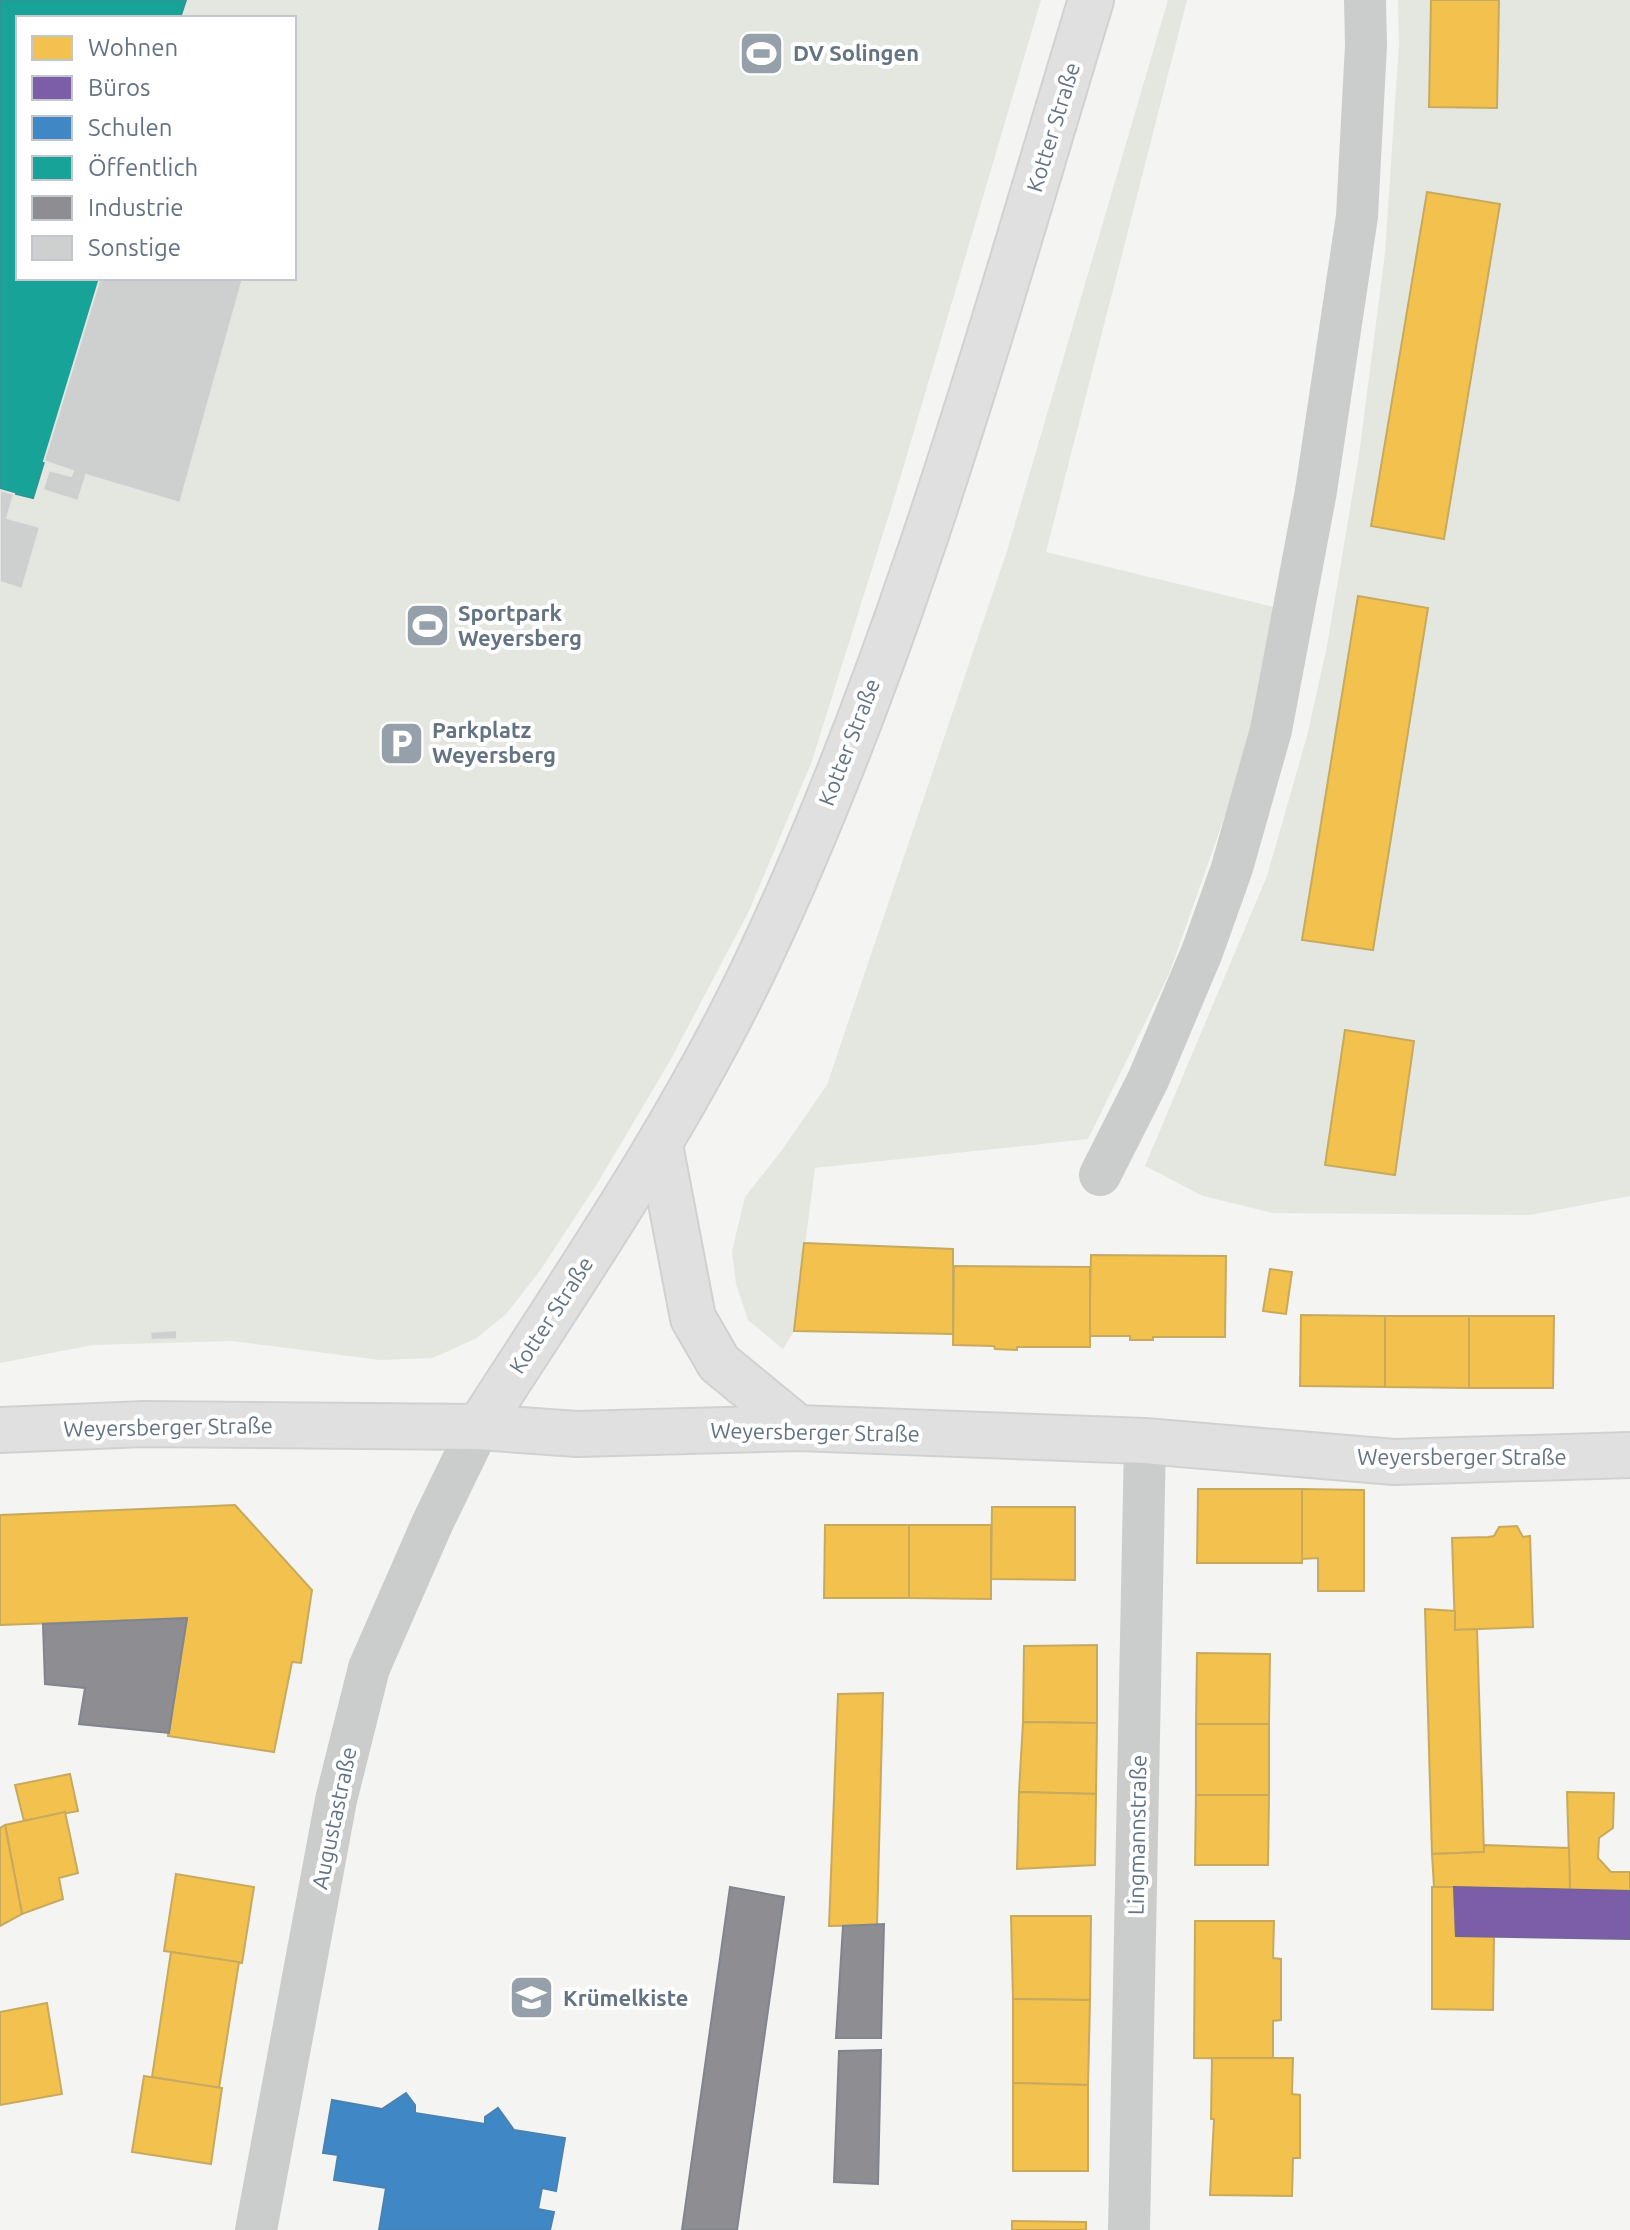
<svg xmlns="http://www.w3.org/2000/svg" width="1630" height="2230" font-family="Ubuntu,sans-serif">
	<style>
		.green { fill: #e4e7e0; fill-rule: evenodd }
		.homes { fill: #f2c14e; stroke: #c7aa5e; stroke-width: 2 }
		.offices { fill: #7b5ea7; stroke: #74649c; stroke-width: 2 }
		.schools { fill: #3f88c5; stroke: #4a82b1; stroke-width: 2 }
		.public { fill: #17a398; stroke: #2e9592; stroke-width: 2 }
		.industry { fill: #8d8d92; stroke: #80858e; stroke-width: 2 }
		.building { fill: #cecfcf; stroke: #e4e4e2; stroke-width: 2 }
		.lines { fill: none; stroke-linecap: round; stroke-linejoin: round }
		.secondary-casing { stroke: #d0d2d2; stroke-width: 48 }
		.street { stroke: #cbcdcd; stroke-width: 42 }
		.secondary { stroke: #e0e0e0; stroke-width: 44 }
		.labels { text-anchor: middle; stroke-width: 8; stroke-linejoin: round; paint-order: stroke }
		.poi-label { font-size: 22px; font-weight: bold; fill: #637383; stroke: #fff; text-anchor: start }
		.street-label { font-size: 22px; fill: #637383; stroke: #fff }
	</style>
	<rect width="100%" height="100%" fill="#f4f4f2"/>
	<!-- green -->
	<g class="green">
		<path d="M 0,0 L 1041,0 L 896,492 L 812,761 L 749,911 L 671,1059 L 597,1184 L 539,1272 L 506,1314 L 477,1338 L 433,1358 L 380,1360 L 232,1341 L 93,1345 L 0,1363 ZM 18,18 L 294,18 L 294,278 L 18,278 Z"/>
		<path d="M 1168,0 L 1187,0 L 1046,552 L 1274,607 L 1248,746 L 1222,824 L 1169,974 L 1088,1139 L 815,1168 L 794,1331 L 783,1349 L 748,1320 L 736,1284 L 732,1251 L 745,1197 L 782,1150 L 827,1085 L 1007,551 Z"/>
		<path d="M 1398,0 L 1630,0 L 1630,1196 L 1530,1215 L 1273,1213 L 1203,1196 L 1145,1166 L 1267,876 L 1307,736 L 1327,646 L 1359,455 L 1385,253 L 1399,44 Z"/>
	</g>
	<!-- homes -->
	<g class="homes">
		<path d="M 1431,0 L 1499,0 L 1497,108 L 1429,107 Z"/>
		<path d="M 1427,192 L 1500,204 L 1444,539 L 1371,526 Z"/>
		<path d="M 1358,596 L 1428,608 L 1373,950 L 1302,940 Z"/>
		<path d="M 1345,1030 L 1414,1041 L 1395,1175 L 1325,1165 Z"/>
		<path d="M 804,1243 L 953,1249 L 953,1334 L 794,1331 Z"/>
		<path d="M 1091,1255 L 1226,1256 L 1225,1337 L 1153,1337 L 1153,1340 L 1130,1340 L 1130,1336 L 1089,1336 Z"/>
		<path d="M 954,1266 L 1090,1267 L 1090,1347 L 1017,1347 L 1017,1350 L 995,1349 L 994,1346 L 953,1345 Z"/>
		<path d="M 1270,1269 L 1292,1272 L 1286,1314 L 1263,1311 Z"/>
		<path d="M 1301,1315 L 1385,1316 L 1385,1387 L 1300,1386 Z"/>
		<path d="M 1385,1316 L 1469,1316 L 1469,1388 L 1385,1387 Z"/>
		<path d="M 1469,1316 L 1554,1316 L 1553,1388 L 1469,1388 Z"/>
		<path d="M 1198,1489 L 1302,1489 L 1302,1563 L 1197,1563 Z"/>
		<path d="M 1302,1489 L 1364,1490 L 1364,1591 L 1318,1591 L 1318,1558 L 1302,1559 Z"/>
		<path d="M 235,1505 L 312,1590 L 301,1663 L 292,1662 L 274,1752 L 168,1736 L 187,1618 L 0,1625 L 0,1515 Z"/>
		<path d="M 992,1507 L 1075,1507 L 1075,1580 L 991,1579 Z"/>
		<path d="M 825,1525 L 909,1525 L 909,1598 L 824,1598 Z"/>
		<path d="M 909,1525 L 991,1525 L 991,1599 L 909,1598 Z"/>
		<path d="M 1517,1526 L 1523,1537 L 1530,1536 L 1533,1627 L 1455,1630 L 1452,1538 L 1488,1537 L 1494,1536 L 1499,1527 Z"/>
		<path d="M 1425,1609 L 1455,1611 L 1455,1630 L 1477,1629 L 1484,1852 L 1432,1854 Z"/>
		<path d="M 1097,1645 L 1097,1723 L 1023,1722 L 1024,1646 Z"/>
		<path d="M 1197,1653 L 1270,1654 L 1269,1724 L 1196,1724 Z"/>
		<path d="M 883,1693 L 877,1925 L 829,1926 L 838,1694 Z"/>
		<path d="M 1023,1722 L 1097,1723 L 1096,1794 L 1019,1792 Z"/>
		<rect x="1196" y="1724" width="73" height="71"/>
		<path d="M 70,1774 L 78,1811 L 24,1821 L 15,1785 Z"/>
		<path d="M 1019,1792 L 1096,1794 L 1095,1865 L 1017,1869 Z"/>
		<path d="M 1567,1792 L 1614,1793 L 1613,1828 L 1599,1838 L 1598,1858 L 1611,1872 L 1630,1872 L 1630,1891 L 1570,1890 Z"/>
		<path d="M 1196,1795 L 1269,1795 L 1268,1865 L 1195,1865 Z"/>
		<path d="M 65,1812 L 78,1873 L 59,1878 L 63,1899 L 22,1914 L 5,1825 Z"/>
		<path d="M 5,1825 L 22,1914 L 0,1926 L 0,1828 Z"/>
		<path d="M 1484,1845 L 1569,1848 L 1570,1890 L 1434,1887 L 1432,1854 L 1484,1852 Z"/>
		<path d="M 176,1874 L 254,1887 L 242,1963 L 164,1951 Z"/>
		<path d="M 1432,1887 L 1454,1887 L 1456,1936 L 1494,1936 L 1493,2010 L 1432,2009 Z"/>
		<path d="M 1011,1916 L 1091,1916 L 1090,2000 L 1013,1999 Z"/>
		<path d="M 1195,1921 L 1274,1921 L 1273,1958 L 1281,1959 L 1281,2020 L 1273,2021 L 1273,2059 L 1194,2058 Z"/>
		<path d="M 171,1952 L 239,1962 L 219,2088 L 152,2077 Z"/>
		<path d="M 1013,1999 L 1090,2000 L 1088,2085 L 1013,2083 Z"/>
		<path d="M 47,2003 L 62,2094 L 0,2105 L 0,2012 Z"/>
		<path d="M 1212,2058 L 1293,2058 L 1292,2094 L 1300,2095 L 1300,2158 L 1293,2158 L 1292,2196 L 1210,2195 L 1214,2119 L 1211,2119 Z"/>
		<path d="M 144,2076 L 222,2088 L 211,2164 L 132,2152 Z"/>
		<path d="M 1013,2083 L 1088,2085 L 1088,2171 L 1013,2171 Z"/>
		<path d="M 1012,2221 L 1086,2222 L 1086,2230 L 1012,2230 Z"/>
	</g>
	<!-- offices -->
	<path class="offices" d="M 1454,1887 L 1630,1891 L 1630,1939 L 1456,1936 Z"/>
	<!-- schools -->
	<path class="schools" d="M 406,2093 L 415,2105 L 415,2113 L 485,2124 L 485,2117 L 498,2108 L 514,2130 L 565,2138 L 556,2191 L 542,2188 L 538,2209 L 554,2212 L 550,2230 L 379,2230 L 386,2188 L 334,2180 L 338,2155 L 323,2153 L 332,2100 L 382,2109 Z"/>
	<!-- public -->
	<path class="public" d="M 0,0 L 186,0 L 180,18 L 18,18 L 18,278 L 100,278 L 33,498 L 0,490 Z"/>
	<!-- industry -->
	<g class="industry">
		<path d="M 187,1618 L 169,1733 L 79,1724 L 85,1688 L 45,1684 L 43,1624 Z"/>
		<path d="M 730,1887 L 784,1897 L 737,2230 L 682,2230 Z"/>
		<path d="M 884,1924 L 881,2038 L 836,2038 L 843,1926 Z"/>
		<path d="M 881,2050 L 878,2184 L 834,2182 L 839,2051 Z"/>
	</g>
	<!-- building -->
	<g class="building">
		<path d="M 100,278 L 243,278 L 180,503 L 86,475 L 78,501 L 43,490 L 49,470 L 71,476 L 73,471 L 44,461 Z"/>
		<path d="M 0,490 L 14,494 L 7,518 L 40,527 L 22,589 L 0,582 Z"/>
		<path d="M 177,1330 L 177,1339 L 151,1340 L 150,1332 Z"/>
	</g>
	<g class="lines">
		<defs>
			<g id="secondary">
				<path d="M 660,1145 L 693,1318 L 719,1363 L 798,1428"/>
				<path d="M 479,1427 C 578,1273 682,1122 760,956 C 904,650 993,322 1091,0"/>
				<path d="M 0,1430 L 144,1424 L 479,1427 L 577,1434 L 798,1428 L 1145,1441 L 1394,1462 L 1630,1455"/>
			</g>
		</defs>
		<!-- secondary casing -->
		<use href="#secondary" class="secondary-casing"/>
		<!-- street -->
		<g class="street">
			<path d="M 1100,1175 L 1148,1080 L 1202,952 L 1232,868 L 1271,730 L 1316,491 L 1357,216 L 1366,45 L 1365,0"/>
			<path d="M 256,2230 L 336,1800 L 369,1668 L 432,1524 L 479,1427"/>
			<path d="M 1129,2230 L 1145,1441"/>
		</g>
		<!-- secondary -->
		<use href="#secondary" class="secondary"/>
	</g>
	<!-- icons -->
	<defs>
		<symbol id="stadium-square" viewBox="-11 -11 22 22"><rect x="-9" y="-9" width="18" height="18" rx="4" fill="#96a0aa" stroke="#fff"/><path d="M0-5a6.5 5 0 1 0 0 10a6.5 5 0 1 0 0-10ZM-3.5-1.8h7v3.6h-7Z" fill="#fff"/></symbol>
		<symbol id="parking-square" viewBox="-11 -11 22 22"><rect x="-9" y="-9" width="18" height="18" rx="4" fill="#96a0aa" stroke="#fff"/><path d="M-3.5-5.5H1a3.5 3.5 0 0 1 0 7H-1V5.5H-3.5ZM-1-3.4V-.6H.8a1.4 1.4 0 0 0 0-2.8Z" fill="#fff"/></symbol>
		<symbol id="school-square" viewBox="-11 -11 22 22"><rect x="-9" y="-9" width="18" height="18" rx="4" fill="#96a0aa" stroke="#fff"/><path d="M0-5L7-2L0 1L-7-2ZM-4 1L0 2.5L4 1V4Q0 6-4 4Z" fill="#fff"/></symbol>
	</defs>
	<g fill-rule="evenodd">
		<use href="#stadium-square" x="736" y="28" width="51" height="51"/>
		<use href="#stadium-square" x="402" y="600" width="51" height="51"/>
		<use href="#parking-square" x="376" y="718" width="51" height="51"/>
		<use href="#school-square" x="506" y="1972" width="51" height="51"/>
	</g>
	<g class="labels">
		<!-- poi labels -->
		<g class="poi-label">
			<text x="793" y="61">DV Solingen</text>
			<text x="458" y="621">Sportpark<tspan x="458" dy="25">Weyersberg</tspan></text>
			<text x="432" y="738">Parkplatz<tspan x="432" dy="25">Weyersberg</tspan></text>
			<text x="563" y="2006">Krümelkiste</text>
		</g>
		<!-- street labels -->
		<g class="street-label">
			<text transform="translate(1053 127) rotate(-73)" y="8">Kotter Straße</text>
			<text transform="translate(849 742) rotate(-69)" y="8">Kotter Straße</text>
			<text transform="translate(551 1315) rotate(-57)" y="8">Kotter Straße</text>
			<text transform="translate(168 1427) rotate(-1)" y="8">Weyersberger Straße</text>
			<text transform="translate(815 1432) rotate(1)" y="8">Weyersberger Straße</text>
			<text x="1462" y="1465">Weyersberger Straße</text>
			<text transform="translate(334 1818) rotate(-78)" y="8">Augustastraße</text>
			<text transform="translate(1137 1835) rotate(-89)" y="8">Lingmannstraße</text>
		</g>
	</g>
	<!-- legend -->
	<rect x="16" y="16" width="280" height="264" fill="#ffffff" stroke="#c1c7cd" stroke-width="2"/>
	<rect x="32" y="36" width="40" height="24" fill="#f2c14e" stroke="#c1c7cd" stroke-width="2"/>
	<text x="88" y="56" font-size="24" fill="#637383">Wohnen</text>
	<rect x="32" y="76" width="40" height="24" fill="#7b5ea7" stroke="#c1c7cd" stroke-width="2"/>
	<text x="88" y="96" font-size="24" fill="#637383">Büros</text>
	<rect x="32" y="116" width="40" height="24" fill="#3f88c5" stroke="#c1c7cd" stroke-width="2"/>
	<text x="88" y="136" font-size="24" fill="#637383">Schulen</text>
	<rect x="32" y="156" width="40" height="24" fill="#17a398" stroke="#c1c7cd" stroke-width="2"/>
	<text x="88" y="176" font-size="24" fill="#637383">Öffentlich</text>
	<rect x="32" y="196" width="40" height="24" fill="#8d8d92" stroke="#c1c7cd" stroke-width="2"/>
	<text x="88" y="216" font-size="24" fill="#637383">Industrie</text>
	<rect x="32" y="236" width="40" height="24" fill="#cecfcf" stroke="#c1c7cd" stroke-width="2"/>
	<text x="88" y="256" font-size="24" fill="#637383">Sonstige</text>
</svg>
